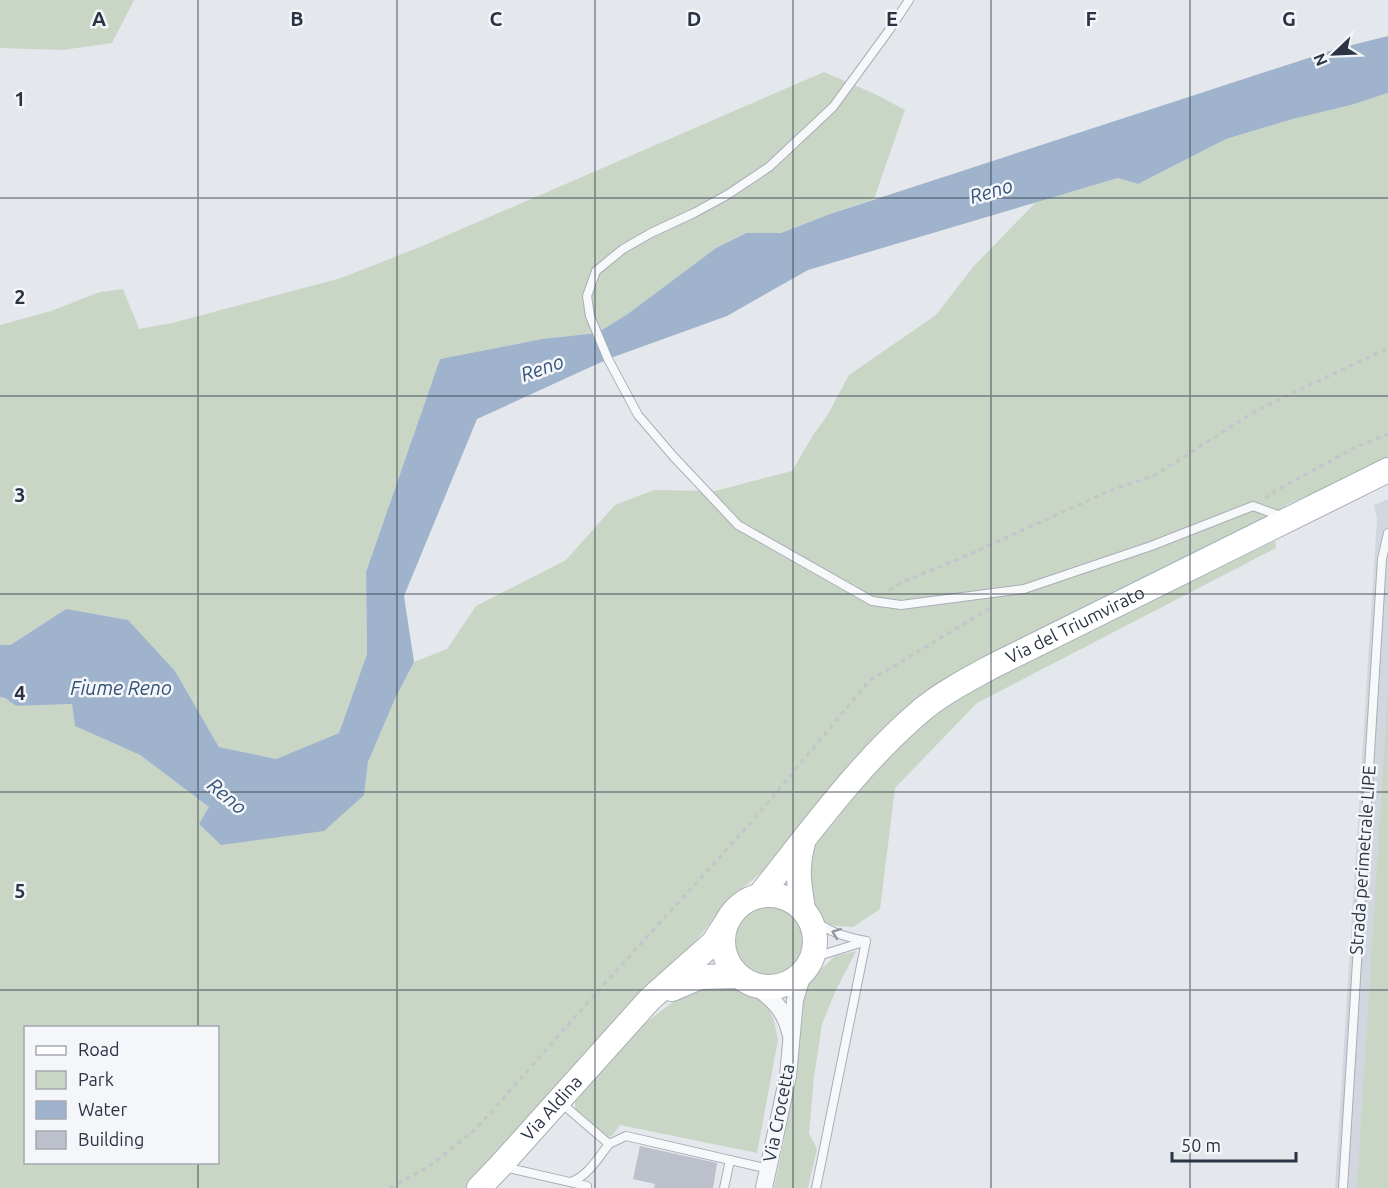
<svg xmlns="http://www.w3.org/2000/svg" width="1388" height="1188" font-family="Ubuntu,sans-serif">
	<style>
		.built { fill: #d2d6de }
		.green { fill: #c9d6c5; fill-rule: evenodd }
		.water { fill: #9fb4cc }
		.building { fill: #bbc0ca }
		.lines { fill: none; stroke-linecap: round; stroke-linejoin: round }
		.lane-casing { stroke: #a9aeb7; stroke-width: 10 }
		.street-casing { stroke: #a9aeb7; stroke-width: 18 }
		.secondary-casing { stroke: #a9aeb7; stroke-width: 26 }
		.path { stroke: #c2c5cb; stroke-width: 3; stroke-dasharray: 4.5 4.5; stroke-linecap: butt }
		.lane { stroke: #f7f8fa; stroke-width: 8 }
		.street { stroke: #f7f8fa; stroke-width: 16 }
		.secondary { stroke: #fff; stroke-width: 24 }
		.oneway { stroke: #9196a0 }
		.grid { fill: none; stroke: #2b3445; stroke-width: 1.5; stroke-opacity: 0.55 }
		.labels { text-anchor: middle; stroke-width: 5; stroke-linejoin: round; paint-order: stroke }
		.street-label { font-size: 18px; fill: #2b3445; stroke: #f4f6f9 }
		.water-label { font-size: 20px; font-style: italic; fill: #34527a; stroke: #f4f6f9 }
		.grid-label { font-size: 20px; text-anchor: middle; font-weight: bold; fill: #2b3445; stroke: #f4f6f9; stroke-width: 5; stroke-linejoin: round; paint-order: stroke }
	</style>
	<rect width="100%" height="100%" fill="#e4e7ec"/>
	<!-- built -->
	<path class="built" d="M 1388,499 L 1388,1188 L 1335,1188 L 1377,519 L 1374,505 Z"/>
	<!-- green -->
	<g class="green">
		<path d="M 0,0 L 134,0 L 112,43 L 62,50 L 0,48 Z"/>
		<path d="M 824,72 L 875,94 L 905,110 L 874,199 L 830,214 L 781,233 L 745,233 L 716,248 L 629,313 L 597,333 L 542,339 L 440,359 L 366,572 L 367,654 L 339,733 L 276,759 L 219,747 L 175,671 L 66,609 L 9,645 L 0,645 L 0,325 L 51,311 L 100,292 L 123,289 L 139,329 L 172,323 L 341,278 L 420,247 Z"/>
		<path d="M 1388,93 L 1388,462 L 1288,504 L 1249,530 L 981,662 L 769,866 L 727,901 L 700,936 L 483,1188 L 0,1188 L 0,697 L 5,698 L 16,706 L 72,704 L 75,726 L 140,755 L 209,807 L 364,795 L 368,762 L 395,699 L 414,662 L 447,649 L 476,606 L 566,560 L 615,505 L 654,490 L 715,491 L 792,471 L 813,435 L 827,416 L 849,375 L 936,315 L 973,267 L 1038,200 L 1071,192 L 1118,178 L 1138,184 L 1226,139 L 1293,119 L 1351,105 ZM 26,1028 L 218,1028 L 218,1162 L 26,1162 Z"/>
		<path d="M 1275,541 L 1276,548 L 977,703 L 895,788 L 880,909 L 853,927 L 824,925 L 810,907 L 810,852 L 826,829 L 884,762 L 936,711 L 1009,670 Z"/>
		<path d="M 1388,692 L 1388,1188 L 1357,1188 L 1384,753 Z"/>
		<circle cx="770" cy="941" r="37"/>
		<path d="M 856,951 L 836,990 L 822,1024 L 814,1077 L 809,1133 L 817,1149 L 808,1188 L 774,1188 L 783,1145 L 799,1027 L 802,995 L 812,978 L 835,956 Z"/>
		<path d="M 729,985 L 759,999 L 767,1006 L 774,1020 L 778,1040 L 757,1153 L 620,1125 L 612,1136 L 608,1137 L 575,1109 L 575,1096 L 636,1030 L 677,999 L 691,989 Z"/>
	</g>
	<!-- water -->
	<path class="water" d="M 1388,36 L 1388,93 L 1351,105 L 1293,119 L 1226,139 L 1138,184 L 1118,178 L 808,270 L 727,316 L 608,359 L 477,419 L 404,596 L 414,662 L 395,699 L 368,762 L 364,795 L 324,831 L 221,845 L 199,824 L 209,807 L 140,755 L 75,726 L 72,704 L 16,706 L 5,698 L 0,697 L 0,645 L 10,645 L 66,609 L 128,620 L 175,671 L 219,747 L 276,759 L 339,733 L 367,654 L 366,572 L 440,359 L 542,339 L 597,333 L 629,313 L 716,248 L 746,233 L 781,233 L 830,214 L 1336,49 Z"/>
	<!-- building -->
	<path class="building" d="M 640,1146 L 717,1163 L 713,1188 L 654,1188 L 655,1184 L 633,1179 Z"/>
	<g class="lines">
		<defs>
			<g id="lane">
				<path d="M 909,0 L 890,29 L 833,107 L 769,167 L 727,195 L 694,213 L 651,233 L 623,249 L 596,271 L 587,296 L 590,316 L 608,359 L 638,415 L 673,456 L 738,525 L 872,601 L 901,605 L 1024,589 L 1151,546 L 1253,506 L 1283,517"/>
				<path d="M 810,918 C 830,932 841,936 866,941"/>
				<path d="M 812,958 L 863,942"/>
				<path d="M 559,1101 L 609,1144 L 626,1136 L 769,1169"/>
				<path d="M 504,1167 L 587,1186 L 587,1188"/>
				<path d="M 571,1182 C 588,1176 598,1158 609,1144"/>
				<path d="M 724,1188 L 730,1160"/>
				<path d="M 816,1188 L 866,941"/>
				<path d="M 1343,1188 L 1382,559 L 1388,533"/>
			</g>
			<g id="street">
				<path d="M 749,983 C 769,995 785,1008 790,1033"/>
				<path d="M 764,1188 L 788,1076 L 795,1000 L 804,971"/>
			</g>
			<g id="secondary">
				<circle cx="769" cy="941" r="46"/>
				<path id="s1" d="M 760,895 C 811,831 860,762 923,709 C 944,692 969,679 993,666 L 1388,470"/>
				<path d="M 803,909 C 799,883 796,869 803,843"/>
				<path d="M 672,989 L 700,977 L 738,976"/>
				<path id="s2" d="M 479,1188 L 500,1166 L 650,999 L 713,943 L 726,923"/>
			</g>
		</defs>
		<!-- lane casing -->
		<use href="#lane" class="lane-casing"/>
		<!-- street casing -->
		<use href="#street" class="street-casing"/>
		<!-- secondary casing -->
		<use href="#secondary" class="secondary-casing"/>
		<!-- path -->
		<g class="path">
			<path d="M 1265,498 L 1275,491 L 1356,447 L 1388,434"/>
			<path d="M 889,590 L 905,581 L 959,559 L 1109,491 L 1155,475 L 1259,409 L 1388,348"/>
			<path d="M 390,1188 L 431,1165 L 476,1129 L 606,982 L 756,817 L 869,681 L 994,606"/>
		</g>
		<!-- lane -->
		<use href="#lane" class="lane"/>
		<!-- street -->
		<use href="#street" class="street"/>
		<!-- secondary -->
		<use href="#secondary" class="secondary"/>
	</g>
	<!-- one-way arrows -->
	<defs><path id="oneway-chevron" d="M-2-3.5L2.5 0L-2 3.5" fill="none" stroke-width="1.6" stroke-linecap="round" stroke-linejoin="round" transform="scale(1.5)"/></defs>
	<use class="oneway" href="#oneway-chevron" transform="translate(836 933) rotate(-159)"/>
	<!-- grid -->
	<path class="grid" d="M 198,0 L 198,1028M 397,0 L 397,1188M 595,0 L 595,1188M 793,0 L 793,1188M 991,0 L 991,1188M 1190,0 L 1190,1188M 0,198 L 1388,198M 0,396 L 1388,396M 0,594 L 1388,594M 0,792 L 1388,792M 0,990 L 1388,990M 198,1162 L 198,1188"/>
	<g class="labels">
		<!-- street labels -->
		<g class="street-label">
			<text dy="6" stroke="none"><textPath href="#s1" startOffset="422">Via del Triumvirato</textPath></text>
			<text transform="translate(1363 860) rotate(-86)" y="6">Strada perimetrale LIPE</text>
			<text dy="6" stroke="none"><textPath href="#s2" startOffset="108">Via Aldina</textPath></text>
			<text transform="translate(779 1113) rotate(-79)" y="6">Via Crocetta</text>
		</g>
		<!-- water labels -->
		<g class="water-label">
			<text transform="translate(991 191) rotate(-17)" y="7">Reno</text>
			<text transform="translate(542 368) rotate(-20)" y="7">Reno</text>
			<text x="121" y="695">Fiume Reno</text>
			<text transform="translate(227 796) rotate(40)" y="7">Reno</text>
		</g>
	</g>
	<g class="grid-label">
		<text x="99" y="26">A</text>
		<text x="297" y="26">B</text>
		<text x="496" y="26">C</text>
		<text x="694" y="26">D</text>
		<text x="892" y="26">E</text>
		<text x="1091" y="26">F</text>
		<text x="1289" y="26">G</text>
		<text x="20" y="106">1</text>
		<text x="20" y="304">2</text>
		<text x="20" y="502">3</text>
		<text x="20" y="700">4</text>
		<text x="20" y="898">5</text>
	</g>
	<!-- legend -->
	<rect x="24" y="1026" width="195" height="138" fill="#f4f6f9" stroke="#a4a8b1" stroke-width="1.5"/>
	<rect x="36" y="1046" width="30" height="9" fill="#ffffff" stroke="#a4a8b1" stroke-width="1.5"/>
	<text x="78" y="1056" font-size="18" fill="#2b3445">Road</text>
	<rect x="36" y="1071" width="30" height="18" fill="#c9d6c5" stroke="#a4a8b1" stroke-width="1.5"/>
	<text x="78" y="1086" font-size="18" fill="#2b3445">Park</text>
	<rect x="36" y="1101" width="30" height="18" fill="#9fb4cc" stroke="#a4a8b1" stroke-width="1.5"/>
	<text x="78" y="1116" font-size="18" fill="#2b3445">Water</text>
	<rect x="36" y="1131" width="30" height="18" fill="#bbc0ca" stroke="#a4a8b1" stroke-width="1.5"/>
	<text x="78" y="1146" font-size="18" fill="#2b3445">Building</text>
	<!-- north arrow -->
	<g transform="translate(1334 54) rotate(247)" stroke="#f4f6f9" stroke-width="4.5" paint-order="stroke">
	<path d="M0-4.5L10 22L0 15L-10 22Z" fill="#2b3445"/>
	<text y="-9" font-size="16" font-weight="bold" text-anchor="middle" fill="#2b3445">N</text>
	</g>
	<!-- scale -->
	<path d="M1172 1152v9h124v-9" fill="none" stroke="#2b3445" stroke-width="3"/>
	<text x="1181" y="1152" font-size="18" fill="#2b3445" stroke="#f4f6f9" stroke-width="4.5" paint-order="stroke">50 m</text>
</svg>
